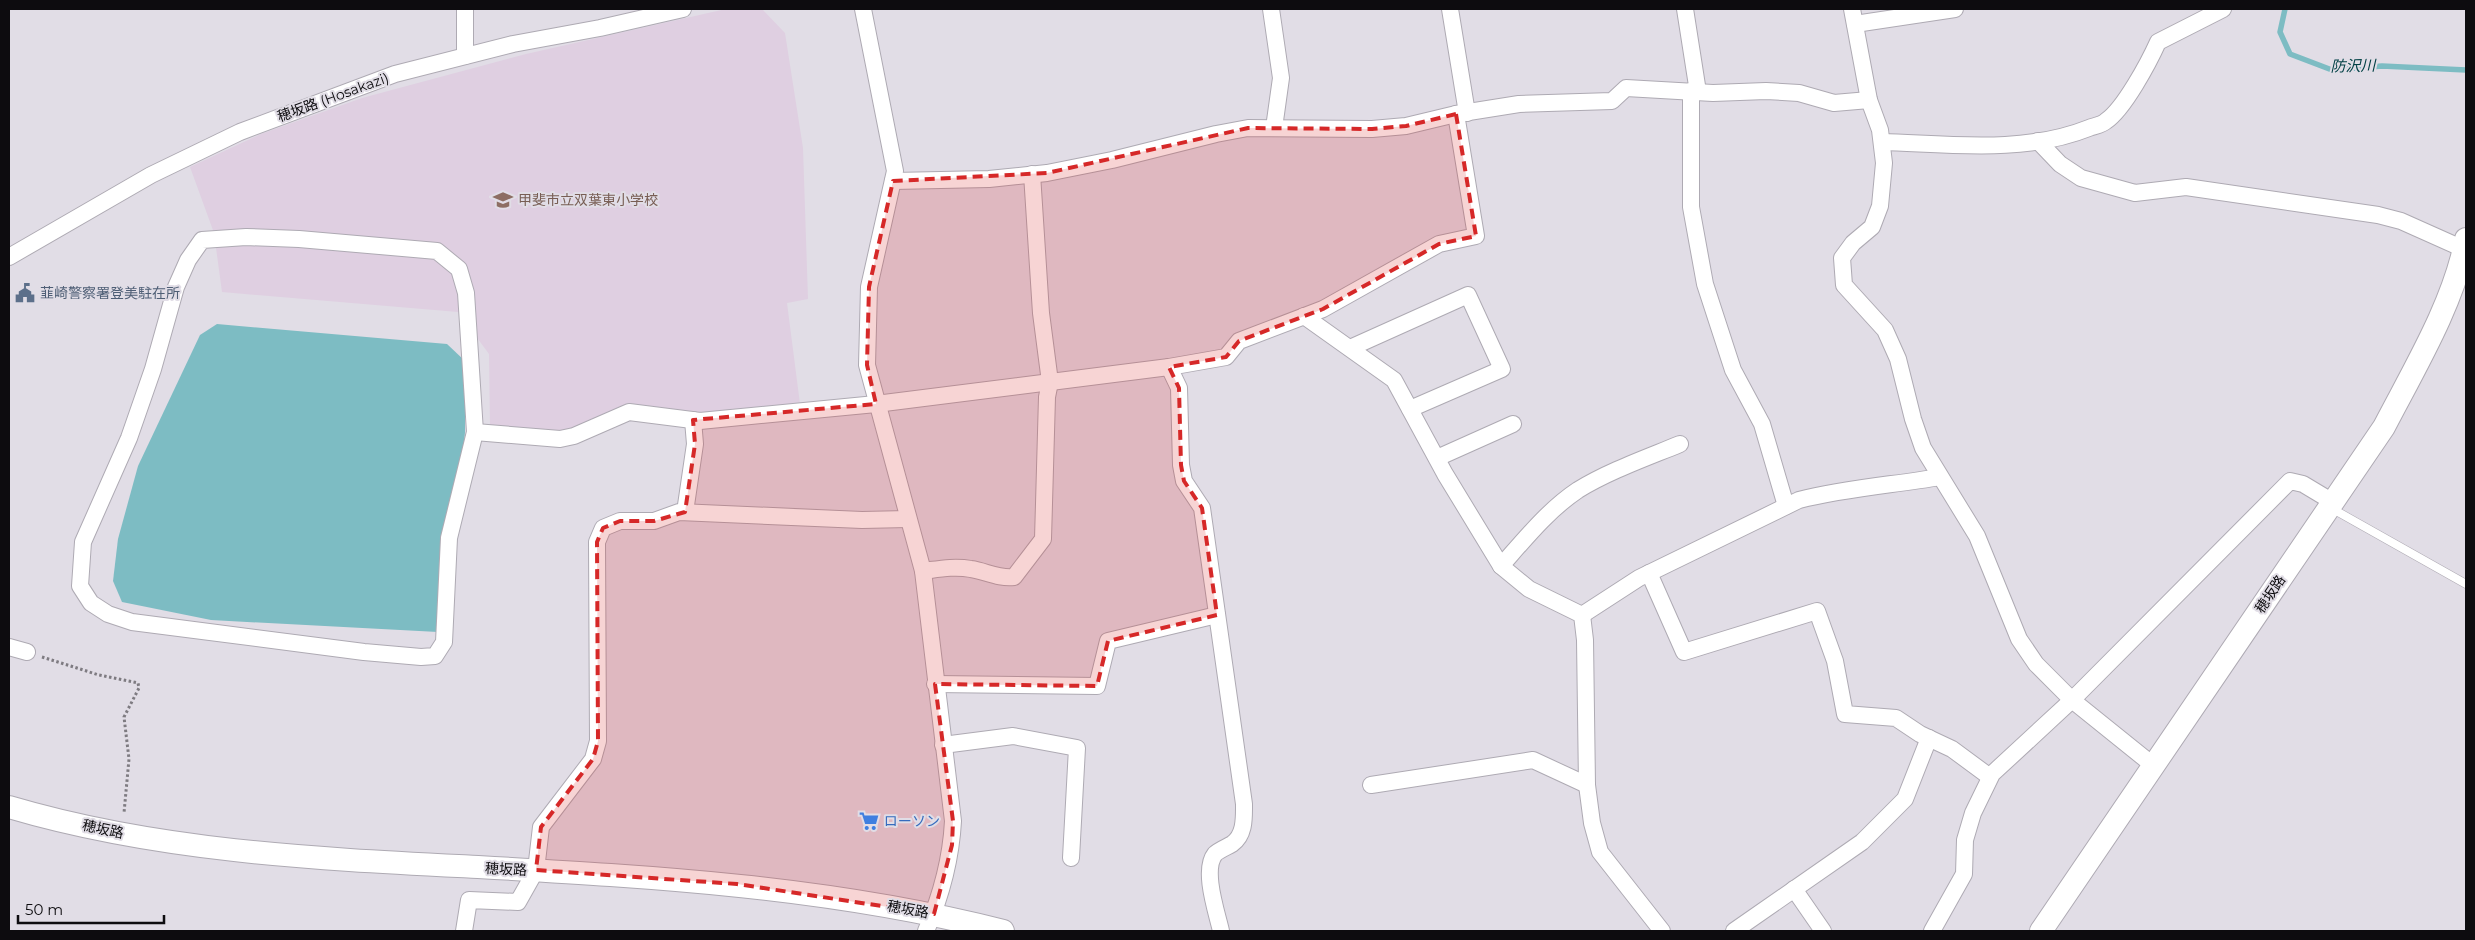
<svg xmlns="http://www.w3.org/2000/svg" width="2475" height="940" font-family="Montserrat,'Noto Sans JP',sans-serif">
	<style>
		.education { fill: #dfcfe1 }
		.water { fill: #7dbcc3 }
		.lines { fill: none; stroke-linecap: round; stroke-linejoin: round }
		.stream { stroke: #7dbcc3; stroke-width: 5.5 }
		.lane-casing { stroke: #aeaab3; stroke-width: 9 }
		.street-casing { stroke: #aeaab3; stroke-width: 18 }
		.secondary-casing { stroke: #aeaab3; stroke-width: 24 }
		.path { stroke: #7e7b81; stroke-width: 3; stroke-dasharray: 2.5 2.5; stroke-linecap: butt }
		.lane { stroke: #fff; stroke-width: 8 }
		.street { stroke: #fff; stroke-width: 16 }
		.secondary { stroke: #fff; stroke-width: 22 }
		.marked { fill: #d62828; fill-opacity: 0.2; stroke: #d62828; stroke-width: 4; stroke-dasharray: 10 6; stroke-linejoin: round }
		.labels { text-anchor: middle; stroke-width: 4; stroke-linejoin: round; paint-order: stroke }
		.street-label { font-size: 14px; fill: #0d0c0f; stroke: #e1dde6 }
		.education-label { font-size: 14px; fill: #785e54; stroke: #e1dde6; text-anchor: start }
		.service-label { font-size: 14px; fill: #4e5e75; stroke: #e1dde6; text-anchor: start }
		.shop-label { font-size: 14px; fill: #366cbe; stroke: #e1dde6; text-anchor: start }
		.water-label { font-size: 15px; font-style: italic; fill: #024045; stroke: #e1dde6 }
	</style>
	<rect width="100%" height="100%" fill="#e1dde6"/>
	<!-- education -->
	<path class="education" d="M 726,9 L 762,9 L 785,33 L 803,148 L 808,299 L 787,303 L 800,404 L 697,414 L 628,403 L 564,432 L 490,427 L 489,354 L 458,312 L 222,292 L 214,233 L 190,167 L 261,134 L 362,98 L 526,54 Z"/>
	<!-- water -->
	<path class="water" d="M 217,324 L 447,344 L 465,361 L 465,432 L 449,626 L 438,632 L 211,620 L 122,602 L 113,581 L 118,539 L 138,466 L 200,335 Z"/>
	<g class="lines">
		<!-- stream -->
		<path class="stream" d="M 2285,9 L 2280,32 L 2290,54 L 2332,70 L 2382,66 L 2466,70"/>
		<defs>
			<path id="lane" d="M 2331,508 L 2466,584"/>
			<g id="street">
				<path d="M 863,9 L 895,171 L 869,287 L 867,365 L 923,571 L 953,821 C 951,859 941,896 926,931"/>
				<path d="M 1271,9 L 1281,78 L 1274,128"/>
				<path d="M 1450,9 L 1467,113"/>
				<path d="M 1685,9 L 1698,92"/>
				<path d="M 1852,9 L 1869,100 L 1880,130 L 1884,163 L 1880,206 L 1872,227 L 1853,243 L 1842,258 L 1844,285 L 1885,330 L 1898,359 L 1913,419 L 1923,448 L 1977,536 L 2019,639 L 2036,664 L 2072,700 L 2154,766"/>
				<path d="M 1855,24 L 1955,9"/>
				<path d="M 465,56 L 465,9"/>
				<path d="M 1691,91 L 1691,207 L 1705,284 L 1733,370 L 1762,424 L 1786,506"/>
				<path d="M 2038,141 L 2060,164 L 2081,178 L 2135,193 L 2186,187 L 2378,215 L 2401,221 L 2466,250"/>
				<path d="M 1882,142 C 1950,144 2024,154 2089,128 C 2094,126 2102,125 2106,121 C 2124,109 2149,62 2158,42 L 2223,9"/>
				<path d="M 893,181 L 989,179 L 1047,173 L 1112,160 L 1216,134 L 1248,128 L 1372,129 L 1406,126 L 1456,114 L 1519,104 L 1612,101 L 1626,88 L 1713,93 L 1766,91 L 1799,93 L 1834,103 L 1869,100"/>
				<path d="M 246,237 L 299,239 L 437,251 L 459,269 L 466,293 L 475,432 L 449,538 L 444,642 L 435,656 L 421,657 L 364,652 L 132,622 L 108,614 L 91,603 L 80,586 L 83,542 L 129,438 L 153,369 L 176,287 L 188,260 L 202,240 Z"/>
				<path d="M 9,257 L 151,175 L 240,132 L 395,74 L 513,44 L 600,28 L 683,9"/>
				<path d="M 1304,316 L 1394,380 L 1445,474 L 1501,566 L 1529,589 L 1582,615 L 1585,640 L 1587,785 L 1592,823 L 1600,852 L 1662,931"/>
				<path d="M 1350,348 L 1468,295 L 1502,369 L 1410,409"/>
				<path d="M 1169,367 L 1179,388 L 1181,465 L 1184,481 L 1202,508 L 1244,804 C 1244,818 1245,835 1232,844 C 1227,847 1219,850 1215,854 C 1202,870 1217,913 1221,931"/>
				<path d="M 475,432 L 560,439 L 574,436 L 629,412 L 700,421 L 876,404 L 1169,367 L 1226,357 L 1239,341 L 1323,309 L 1439,244 L 1476,236 L 1456,114"/>
				<path d="M 1437,458 L 1513,424"/>
				<path d="M 685,512 L 695,444 L 693,420"/>
				<path d="M 1501,566 C 1524,540 1548,510 1578,490 C 1609,471 1646,458 1680,444"/>
				<path d="M 923,571 C 939,569 954,566 971,569 C 985,571 999,579 1014,577 L 1043,539 L 1047,397 L 1050,382 L 1041,313 L 1032,174"/>
				<path d="M 1649,573 L 1684,652 L 1817,611 L 1835,661 L 1845,714 L 1896,718 L 1920,734 L 1952,749 L 1990,777"/>
				<path d="M 1582,615 L 1639,578 L 1799,500 C 1846,488 1893,485 1940,477"/>
				<path d="M 9,647 L 27,652"/>
				<path d="M 935,684 L 1097,686 L 1108,641 L 1217,615"/>
				<path d="M 943,745 L 1013,736 L 1077,748 L 1071,858"/>
				<path d="M 1371,785 L 1533,760 L 1587,785"/>
				<path d="M 1794,889 L 1823,931"/>
				<path d="M 464,931 L 469,900 L 518,902 L 536,870 L 541,827 L 593,759 L 598,741 L 597,542 L 603,528 L 620,521 L 654,521 L 679,512 L 862,520 L 908,519"/>
				<path d="M 1734,931 L 1862,842 L 1905,799 L 1929,738"/>
				<path d="M 1932,931 L 1964,874 L 1965,840 L 1973,813 L 1992,774 L 2072,700 L 2290,481 L 2303,484 L 2333,502"/>
			</g>
			<g id="secondary">
				<path d="M 9,807 C 161,852 321,859 478,867 C 655,877 831,887 1003,931"/>
				<path d="M 2041,931 L 2384,427 C 2414,369 2454,303 2466,239"/>
			</g>
		</defs>
		<!-- lane casing -->
		<use href="#lane" class="lane-casing"/>
		<!-- street casing -->
		<use href="#street" class="street-casing"/>
		<!-- secondary casing -->
		<use href="#secondary" class="secondary-casing"/>
		<!-- path -->
		<path class="path" d="M 42,657 L 99,675 L 138,683 L 139,688 L 124,717 L 129,759 L 124,813"/>
		<!-- lane -->
		<use href="#lane" class="lane"/>
		<!-- street -->
		<use href="#street" class="street"/>
		<!-- secondary -->
		<use href="#secondary" class="secondary"/>
	</g>
	<!-- marked area -->
	<path class="marked" d="M 1456,114 L 1476,236 L 1439,244 L 1323,309 L 1239,341 L 1226,357 L 1169,367 L 1179,388 L 1181,465 L 1184,481 L 1202,508 L 1217,615 L 1108,641 L 1097,686 L 935,684 L 953,821 L 952,845 L 934,914 L 737,884 L 536,870 L 541,827 L 593,759 L 598,741 L 597,542 L 603,528 L 620,521 L 654,521 L 685,512 L 695,444 L 693,420 L 876,404 L 867,365 L 869,287 L 893,181 L 1047,173 L 1248,128 L 1372,129 L 1406,126 Z"/>
	<!-- icons -->
	<defs>
		<symbol id="school-bare" viewBox="-9 -9 18 18"><path d="M0-5L7-2L0 1L-7-2ZM-4 1L0 2.5L4 1V4Q0 6-4 4Z" fill="#8d6e63" stroke="#e1dde6" stroke-width="2.5" paint-order="stroke"/></symbol>
		<symbol id="civic-bare" viewBox="-9 -9 18 18"><path d="M-.6-6.5H3V-4.5H.6V-3L4-1V1h2V6H-6V1h2V-1L-.6-3ZM-1.2 2.5V6h2.4V2.5Z" fill="#5c6f8a" stroke="#e1dde6" stroke-width="2.5" paint-order="stroke"/></symbol>
		<symbol id="supermarket-bare" viewBox="-9 -9 18 18"><path d="M-6-5.5h2.5l.6 2H6L4.5 2H-2.5L-4.4-4H-6ZM-1.5 3.2a1.3 1.3 0 1 0 .1 0ZM3 3.2a1.3 1.3 0 1 0 .1 0Z" fill="#3f7fe0" stroke="#e1dde6" stroke-width="2.5" paint-order="stroke"/></symbol>
	</defs>
	<g fill-rule="evenodd">
		<use href="#school-bare" x="489" y="186" width="28" height="28"/>
		<use href="#civic-bare" x="11" y="279" width="28" height="28"/>
		<use href="#supermarket-bare" x="855" y="807" width="28" height="28"/>
	</g>
	<g class="labels">
		<!-- street labels -->
		<g class="street-label">
			<text transform="translate(333 97) rotate(-20)" y="5">穂坂路 (Hosakazi)</text>
			<text transform="translate(2270 594) rotate(-56)" y="5">穂坂路</text>
			<text transform="translate(103 829) rotate(12)" y="5">穂坂路</text>
			<text transform="translate(506 869) rotate(3)" y="5">穂坂路</text>
			<text transform="translate(908 909) rotate(10)" y="5">穂坂路</text>
		</g>
		<!-- education labels -->
		<g class="education-label">
			<text x="518" y="205">甲斐市立双葉東小学校</text>
		</g>
		<!-- service labels -->
		<g class="service-label">
			<text x="40" y="298">韮崎警察署登美駐在所</text>
		</g>
		<!-- shop labels -->
		<g class="shop-label">
			<text x="884" y="826">ローソン</text>
		</g>
		<!-- water labels -->
		<g class="water-label">
			<text transform="translate(2353 66) rotate(-1)" y="5">防沢川</text>
		</g>
	</g>
	<!-- border -->
	<rect width="2475" height="940" fill="none" stroke="#0d0c0f" stroke-width="20"/>
	<!-- scale -->
	<path d="M18 915v8h146v-8" fill="none" stroke="#0d0c0f" stroke-width="2.5"/>
	<text x="25" y="915" font-size="15" fill="#0d0c0f" stroke="#e1dde6" stroke-width="4" paint-order="stroke">50 m</text>
</svg>
